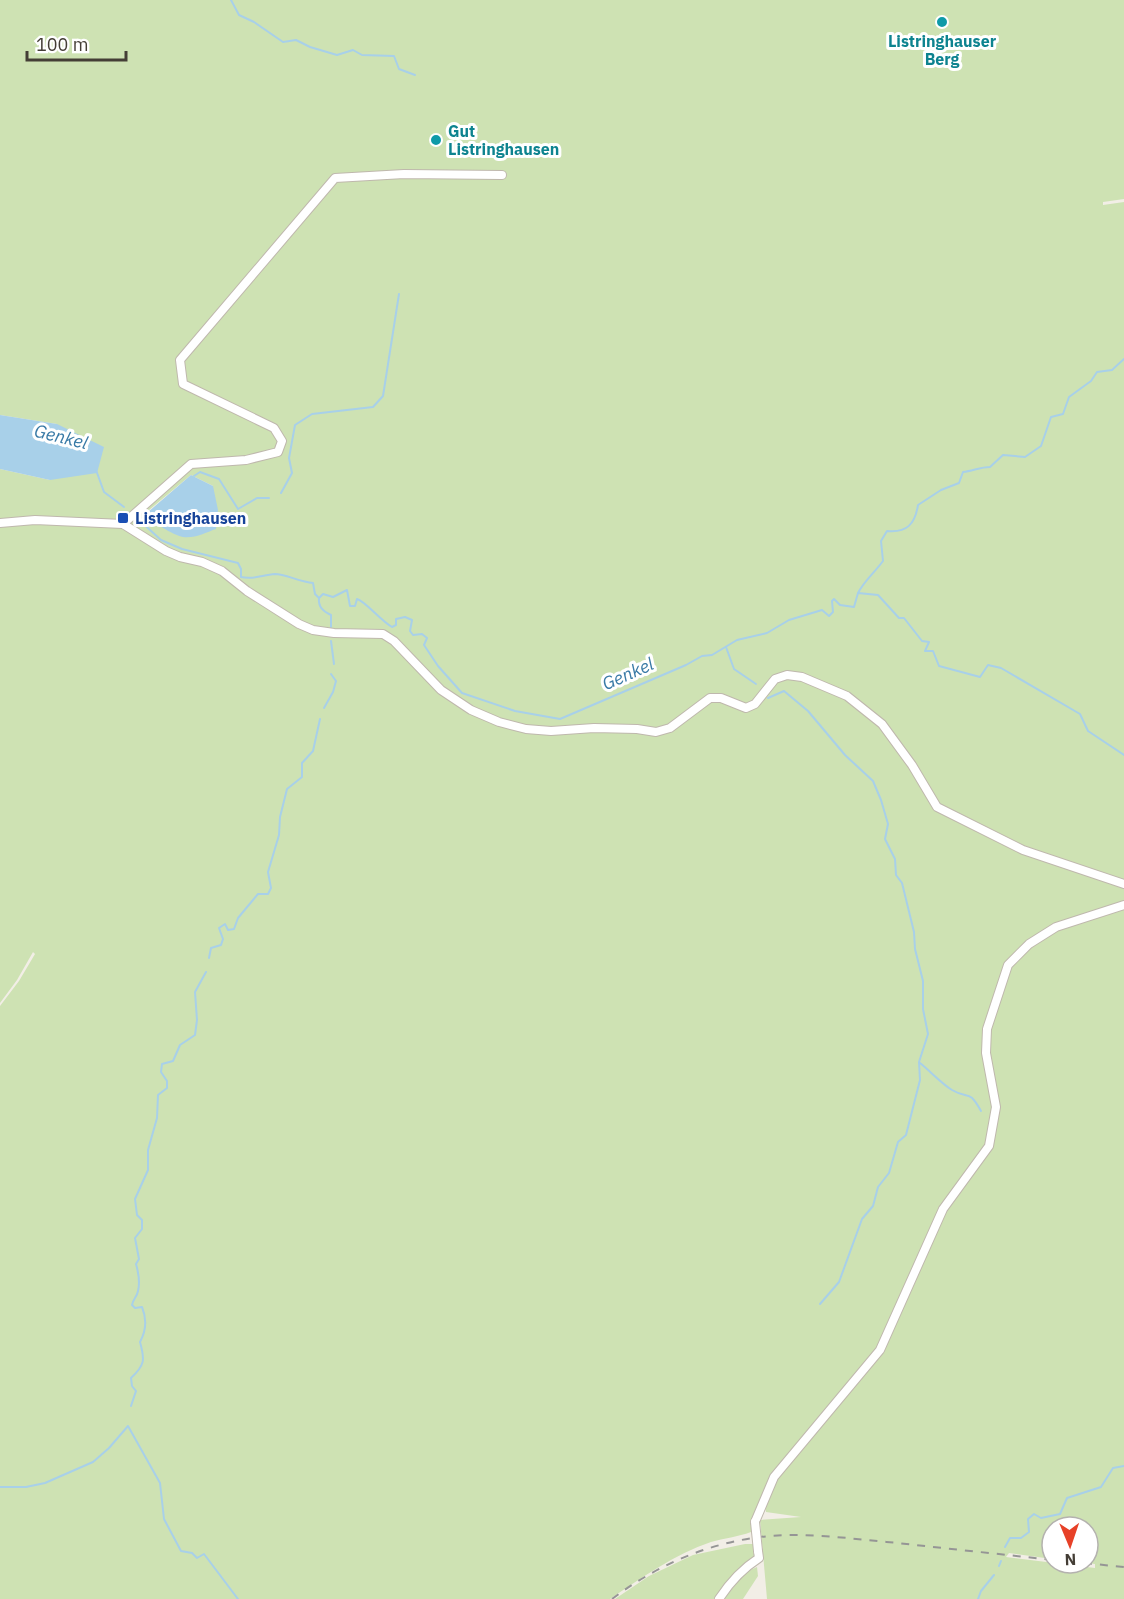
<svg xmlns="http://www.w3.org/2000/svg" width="1124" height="1599" font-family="'IBM Plex Sans',sans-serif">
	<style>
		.green { fill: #cee2b3; fill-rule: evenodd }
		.water { fill: #a8d0e9 }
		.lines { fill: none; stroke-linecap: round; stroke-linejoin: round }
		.stream { stroke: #a8d0e9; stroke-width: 2 }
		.minor-casing { stroke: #bfb8ad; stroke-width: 10 }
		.minor { stroke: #fff; stroke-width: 8 }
		.rail { stroke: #959595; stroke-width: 2; stroke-dasharray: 8 8; stroke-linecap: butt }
		.minor-bridge-casing { stroke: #bfb8ad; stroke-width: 10; stroke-linecap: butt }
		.minor-bridge { stroke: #fff; stroke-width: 8 }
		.culture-dot { fill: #0f9aa8; stroke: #fff; stroke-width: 2 }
		.transit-dot { fill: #1a4fb4; stroke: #fff; stroke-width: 2 }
		.labels { text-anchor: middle; stroke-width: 6; stroke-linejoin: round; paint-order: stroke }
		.culture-label { font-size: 16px; font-weight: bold; fill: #0d838f; stroke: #fff }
		.transit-label { font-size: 16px; font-weight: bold; fill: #164399; stroke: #fff; text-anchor: start }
		.water-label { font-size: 18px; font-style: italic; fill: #397aa6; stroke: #fff }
	</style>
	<rect width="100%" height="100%" fill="#f2eee6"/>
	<!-- green -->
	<g class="green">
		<path d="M 0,0 L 1124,0 L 1124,199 L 1103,202 L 1103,205 L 1124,202 L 1124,883 L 1024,849 L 937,807 L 883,723 L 846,697 L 880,724 L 909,765 L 935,808 L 1023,851 L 1124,885 L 1124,904 L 1054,926 L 1006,965 L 986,1029 L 994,1106 L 986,1145 L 942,1207 L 879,1349 L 773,1475 L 753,1516 L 751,1532 C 738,1537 724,1538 711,1542 C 675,1554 641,1578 610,1599 L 0,1599 L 0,1006 L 19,981 L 35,954 L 33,952 L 17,980 L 0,1003 L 0,469 L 50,480 L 57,424 L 0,415 ZM 191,475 L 213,486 L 147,513 L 149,510 Z"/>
		<path d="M 1124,906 L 1124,1599 L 767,1599 L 760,1520 L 801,1517 L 766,1512 L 765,1506 L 775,1478 L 881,1352 L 944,1210 L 990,1145 L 997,1106 L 990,1073 L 989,1029 L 1009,966 L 1030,945 L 1056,928 ZM 1052,1527 L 1088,1527 L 1088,1563 L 1086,1563 L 1095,1564 L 1095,1568 L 1006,1557 L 1009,1553 L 1052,1559 Z"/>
		<path d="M 745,1544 L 756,1544 L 756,1554 L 728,1582 L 718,1599 L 615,1599 L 649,1576 L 693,1555 Z"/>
		<path d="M 757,1567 L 758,1576 L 743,1599 L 724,1599 L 746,1572 Z"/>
	</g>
	<!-- water -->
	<g class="water">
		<path d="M 0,415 L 57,424 L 104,447 L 97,473 L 50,480 L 0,469 Z"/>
		<path d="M 191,475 L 213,486 L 218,510 L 216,529 C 207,532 194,539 183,537 C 173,535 151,522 147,513 Z"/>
	</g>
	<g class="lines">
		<!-- stream -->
		<g class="stream">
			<path d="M 231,0 L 239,15 L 254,22 L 283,42 L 296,40 L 310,47 L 337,55 L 353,50 L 362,55 L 394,56 L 399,69 L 415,75"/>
			<path d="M 96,470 L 104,492 L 124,507"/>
			<path d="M 194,476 L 200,472 L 219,479 L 238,509 L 257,498 L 269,498"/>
			<path d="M 281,493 L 292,473 L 289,458 L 295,425 L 312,414 L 373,407 L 383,396 L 399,294"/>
			<path d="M 138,519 L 161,540 L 182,549 L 238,563 L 241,569 L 241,577 C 254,580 262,575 275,574 C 285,574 300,582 313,583 L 315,594 L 319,598 L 323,594 L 333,597 L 347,590 L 350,606 L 355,606 L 357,599 C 365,601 380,620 392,627 L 396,625 L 396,619 L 405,617 L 412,620 L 410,631 L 413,635 L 422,634 L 427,638 L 424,645 L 438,666 L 462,693 L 515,711 L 560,719 L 686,665 L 702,656 L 712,655 L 737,640 L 767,633 L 789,620 L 822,610 L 829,616 L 833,612 L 832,601 L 834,599 L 840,605 L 854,607 L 858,593 L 878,595 L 899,618 L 904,618 L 922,641 L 929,642 L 925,651 L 933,651 L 939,666 L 980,677 L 988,665 L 1001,668 L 1080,714 L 1088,731 L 1124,755"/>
			<path d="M 858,593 C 864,581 875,572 883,561 L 881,541 L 887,531 C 907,533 915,524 918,505 L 941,490 L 959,483 L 963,472 C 973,471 980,467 990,467 L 1003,455 L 1025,457 L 1041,446 L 1051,417 L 1063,414 L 1069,397 L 1091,381 L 1097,372 L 1112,370 L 1124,359"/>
			<path d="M 319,598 C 318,607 323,611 331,615 L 331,627"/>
			<path d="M 331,641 L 334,664"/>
			<path d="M 726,647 L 734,669 L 756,684"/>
			<path d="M 768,698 L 784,691 L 808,711 L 845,755 L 873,781 L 881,800 L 888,824 L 885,839 L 895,859 L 896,875 L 902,883 L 914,932 L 915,949 L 923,981 L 923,1009 L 928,1034 L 919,1062 L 920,1080 L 906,1135 L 898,1142 L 889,1173 L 878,1187 L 873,1206 L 862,1219 L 839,1282 L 820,1304"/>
			<path d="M 324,708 L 333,692 L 336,681 L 331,674"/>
			<path d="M 209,958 L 211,948 L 221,945 L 223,939 L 219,928 L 225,924 L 228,930 L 234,929 L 238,918 L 258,894 L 268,894 L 271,888 L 268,872 L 279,835 L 280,817 L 287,789 L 302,777 L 302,763 L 313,751 L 320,719"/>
			<path d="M 920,1063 C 930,1071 941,1083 952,1090 C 969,1100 968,1088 981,1111"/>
			<path d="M 131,1406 L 136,1391 L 132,1386 L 131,1378 C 145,1365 145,1360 140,1342 C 146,1331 147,1319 142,1307 L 135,1308 L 132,1305 C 133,1299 137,1297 138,1291 C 140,1283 138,1271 136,1264 L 139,1259 L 135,1238 L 142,1229 L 142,1220 L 137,1215 L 135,1199 L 148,1170 L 148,1150 L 157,1118 L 158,1095 L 167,1088 L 167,1081 L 161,1072 L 162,1064 L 173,1061 L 180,1045 L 195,1035 L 197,1020 L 195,992 L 206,972"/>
			<path d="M 0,1487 L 26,1487 L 45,1483 L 93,1462 L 109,1448 L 128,1426 L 160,1483 L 164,1519 L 181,1551 L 192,1553 L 197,1558 L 204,1554 L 238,1599"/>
			<path d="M 1005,1547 L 1010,1538 L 1021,1538 L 1029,1532 L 1028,1519 L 1034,1514 L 1041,1518 L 1060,1514 L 1067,1498 L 1101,1487 L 1113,1468 L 1124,1466"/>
			<path d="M 999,1566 L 1001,1561"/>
			<path d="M 978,1599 L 981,1591 L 994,1575"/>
		</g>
		<defs>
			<g id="minor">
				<path d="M 0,523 L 35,520 L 123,524"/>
				<path d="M 123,524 L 166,551 L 180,557 L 202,562 L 222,571 L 247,591 L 299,624 L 313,630 L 334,633 L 383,634 L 394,641 L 441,690 L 471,710 L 499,722 L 526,729 L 551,731 L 594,728 L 637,729 L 656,732 L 670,728 L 710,698 L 721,698 L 746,708 L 755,704 L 775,679 L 787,675 L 802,677 L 847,696 L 882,724 L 912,765 L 937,807 L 1023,850 L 1124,884"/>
				<path d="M 123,524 L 191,464 L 246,460 L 278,452 L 282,441 L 274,428 L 183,384 L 180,360 L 335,178 L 404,174 L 502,175"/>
				<path d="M 755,1522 L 774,1477 L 880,1350 L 943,1209 L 989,1146 L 996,1107 L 986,1053 L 987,1029 L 1008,965 L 1029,944 L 1056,927 L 1124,905"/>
				<path d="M 719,1599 C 730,1582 742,1569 759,1558 L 758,1551"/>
			</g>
		</defs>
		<!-- minor casing -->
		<use href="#minor" class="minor-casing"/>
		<!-- minor -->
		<use href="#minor" class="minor"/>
		<!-- rail -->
		<g class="rail">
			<path d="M 1084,1563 L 1124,1567"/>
			<path d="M 612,1599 C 665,1559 727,1535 794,1535 C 828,1535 863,1540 898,1543 C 949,1549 1001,1554 1052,1560"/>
		</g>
		<defs>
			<path id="minor-bridge" d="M 755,1522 L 758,1551"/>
		</defs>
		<!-- minor-bridge casing -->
		<use href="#minor-bridge" class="minor-bridge-casing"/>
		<!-- minor-bridge -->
		<use href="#minor-bridge" class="minor-bridge"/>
	</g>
	<!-- markers -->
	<g class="culture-dot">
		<circle cx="942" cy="22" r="6"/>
		<circle cx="436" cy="140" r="6"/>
	</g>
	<rect class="transit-dot" x="117" y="512" width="12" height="12" rx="3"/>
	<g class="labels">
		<!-- culture labels -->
		<g class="culture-label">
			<text x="942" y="47">Listringhauser<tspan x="942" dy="18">Berg</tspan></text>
			<text x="448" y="137" text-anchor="start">Gut<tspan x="448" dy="18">Listringhausen</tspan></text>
		</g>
		<!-- transit labels -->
		<g class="transit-label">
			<text x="135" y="524">Listringhausen</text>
		</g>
		<!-- water labels -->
		<g class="water-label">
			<text transform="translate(61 437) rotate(14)" y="6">Genkel</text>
			<text transform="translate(628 674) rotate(-24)" y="6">Genkel</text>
		</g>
	</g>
	<!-- north arrow -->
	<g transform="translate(1070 1545) rotate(178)"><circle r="28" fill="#ffffff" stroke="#b4b2af" stroke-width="1.5"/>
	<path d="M0-4.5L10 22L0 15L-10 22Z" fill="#e74128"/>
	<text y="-9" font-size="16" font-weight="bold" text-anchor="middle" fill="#443e36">N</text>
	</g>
	<!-- scale -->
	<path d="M27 51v9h99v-9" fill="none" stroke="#443e36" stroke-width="3"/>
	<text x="36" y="51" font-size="18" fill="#443e36" stroke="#ffffff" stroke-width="4.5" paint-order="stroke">100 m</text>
</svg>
